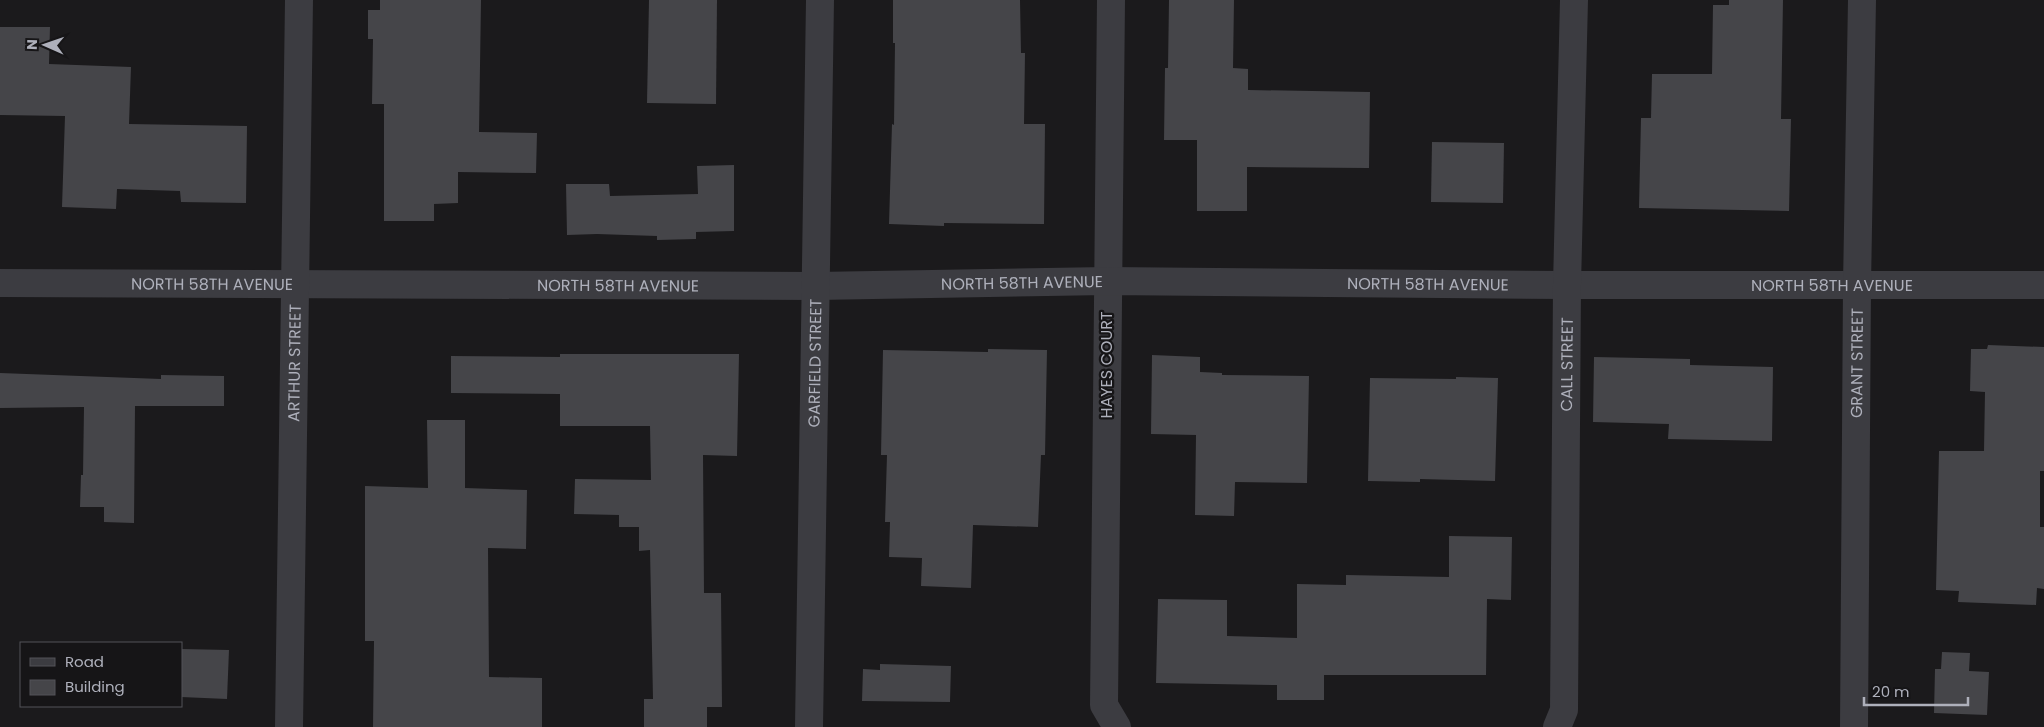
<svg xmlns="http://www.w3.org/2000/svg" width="2044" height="727" font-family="Poppins,sans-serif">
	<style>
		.building { fill: #454549 }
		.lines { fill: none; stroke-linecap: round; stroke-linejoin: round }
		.street { stroke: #3c3c41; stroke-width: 28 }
		.labels { text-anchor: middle; stroke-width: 4.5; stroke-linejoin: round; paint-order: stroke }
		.street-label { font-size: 16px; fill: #aeb0bb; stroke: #161517 }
	</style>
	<rect width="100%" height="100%" fill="#1b1a1c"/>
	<!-- building -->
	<g class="building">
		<path d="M 380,0 L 481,0 L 479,132 L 537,133 L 536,173 L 458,172 L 458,203 L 434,204 L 434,221 L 384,221 L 384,104 L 372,104 L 373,39 L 368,39 L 368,10 L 380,10 Z"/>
		<path d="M 649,0 L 717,0 L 716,104 L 647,103 Z"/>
		<path d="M 893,0 L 1020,0 L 1021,53 L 1025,53 L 1024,124 L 1045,124 L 1044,224 L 944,223 L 944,226 L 889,224 L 892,124 L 894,125 L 895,43 L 893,43 Z"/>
		<path d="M 1169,0 L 1234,0 L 1233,68 L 1248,69 L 1248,90 L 1370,92 L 1369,168 L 1247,167 L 1247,211 L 1197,211 L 1197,140 L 1164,140 L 1165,68 L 1168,68 Z"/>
		<path d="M 1729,0 L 1783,0 L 1781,119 L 1791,119 L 1789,211 L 1639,208 L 1641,118 L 1651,118 L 1652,74 L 1712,74 L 1713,5 L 1729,5 Z"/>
		<path d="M 0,27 L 50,27 L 49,64 L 131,67 L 129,124 L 247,126 L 246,203 L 181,202 L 180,191 L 117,189 L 116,209 L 62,207 L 65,116 L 0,115 Z"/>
		<path d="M 1432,142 L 1504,143 L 1503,203 L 1431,202 Z"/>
		<path d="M 734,165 L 734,231 L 696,232 L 696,239 L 657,240 L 657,236 L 597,234 L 567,235 L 566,184 L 609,184 L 610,196 L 698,194 L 697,166 Z"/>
		<path d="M 1988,345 L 2044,347 L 2044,471 L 2040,471 L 2040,527 L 2044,527 L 2044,589 L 2037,588 L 2036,605 L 1958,602 L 1959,591 L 1936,590 L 1939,451 L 1984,451 L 1985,392 L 1970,391 L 1971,349 L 1987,349 Z"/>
		<path d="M 988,349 L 1047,350 L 1045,455 L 1041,455 L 1038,527 L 973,525 L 971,588 L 921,586 L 922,558 L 889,557 L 890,522 L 885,522 L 887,455 L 881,455 L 883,350 L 988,352 Z"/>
		<path d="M 560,354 L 739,354 L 737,456 L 703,455 L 704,593 L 721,593 L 722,707 L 707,707 L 707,727 L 644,727 L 644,699 L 653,699 L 650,550 L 639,551 L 639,527 L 619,527 L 619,515 L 574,514 L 575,479 L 651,480 L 650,426 L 560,426 L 560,394 L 451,393 L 451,356 L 560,357 Z"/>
		<path d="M 1152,355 L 1200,357 L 1200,372 L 1222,373 L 1222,375 L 1309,376 L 1307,483 L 1235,482 L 1234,516 L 1195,515 L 1196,435 L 1151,434 Z"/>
		<path d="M 1594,357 L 1690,359 L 1690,365 L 1773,367 L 1772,441 L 1668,439 L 1669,424 L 1593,422 Z"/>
		<path d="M 0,373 L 161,379 L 161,375 L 224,376 L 224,406 L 135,406 L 134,523 L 104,522 L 104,507 L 80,507 L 81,475 L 83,475 L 84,407 L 0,408 Z"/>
		<path d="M 1456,377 L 1498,378 L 1495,481 L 1420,479 L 1420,482 L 1368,481 L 1370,378 L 1456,379 Z"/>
		<path d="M 427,420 L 465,420 L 465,488 L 527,490 L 526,549 L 488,548 L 489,677 L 542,678 L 542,727 L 373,727 L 374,641 L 365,641 L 365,486 L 428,488 Z"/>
		<path d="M 1449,536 L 1512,537 L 1511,600 L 1487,599 L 1486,675 L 1324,675 L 1324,700 L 1277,700 L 1277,685 L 1156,683 L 1158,599 L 1227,600 L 1227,636 L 1297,638 L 1297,584 L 1346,585 L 1346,575 L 1449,577 Z"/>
		<path d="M 181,649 L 229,650 L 227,699 L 181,697 Z"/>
		<path d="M 1942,652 L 1970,653 L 1969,671 L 1989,672 L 1987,715 L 1934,713 L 1935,669 L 1941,669 Z"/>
		<path d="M 880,664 L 951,666 L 950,702 L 862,701 L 863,669 L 880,670 Z"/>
	</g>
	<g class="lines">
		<!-- street -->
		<g class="street">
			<path d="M 1111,0 L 1104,705 L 1117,727"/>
			<path id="s1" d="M 0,283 L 816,286 L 1107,281 L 1567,285 L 2044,285"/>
			<path id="s2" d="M 289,727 L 299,0"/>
			<path id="s3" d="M 809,727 L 820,0"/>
			<path id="s4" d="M 1557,727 L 1564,710 L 1567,285 L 1574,0"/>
			<path id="s5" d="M 1854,727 L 1857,285 L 1862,0"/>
		</g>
	</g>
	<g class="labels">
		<!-- street labels -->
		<g class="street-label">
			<text dy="6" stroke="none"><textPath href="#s1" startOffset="1022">NORTH 58TH AVENUE</textPath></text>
			<text dy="6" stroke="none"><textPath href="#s1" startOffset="212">NORTH 58TH AVENUE</textPath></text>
			<text dy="6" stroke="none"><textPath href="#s1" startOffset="1428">NORTH 58TH AVENUE</textPath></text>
			<text dy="6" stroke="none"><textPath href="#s1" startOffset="618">NORTH 58TH AVENUE</textPath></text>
			<text dy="6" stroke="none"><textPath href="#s1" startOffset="1832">NORTH 58TH AVENUE</textPath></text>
			<text dy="6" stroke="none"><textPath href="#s3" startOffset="364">GARFIELD STREET</textPath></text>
			<text dy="6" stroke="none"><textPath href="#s5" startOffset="364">GRANT STREET</textPath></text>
			<text dy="6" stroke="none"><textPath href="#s2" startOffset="364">ARTHUR STREET</textPath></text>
			<text dy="6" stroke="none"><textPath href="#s4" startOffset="364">CALL STREET</textPath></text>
			<text transform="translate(1106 365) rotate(-90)" y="6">HAYES COURT</text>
		</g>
	</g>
	<!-- legend -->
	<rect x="20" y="642" width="162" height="65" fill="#161517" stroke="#535359"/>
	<rect x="30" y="658" width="25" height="8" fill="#3c3c41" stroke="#535359"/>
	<text x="65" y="667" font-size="15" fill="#aeb0bb">Road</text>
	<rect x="30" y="680" width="25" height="15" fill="#454549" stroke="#535359"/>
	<text x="65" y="692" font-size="15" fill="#aeb0bb">Building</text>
	<!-- north arrow -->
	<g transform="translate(45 45) rotate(272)" stroke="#161517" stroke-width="4" paint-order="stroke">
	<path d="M0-4L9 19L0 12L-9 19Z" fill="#aeb0bb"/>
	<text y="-8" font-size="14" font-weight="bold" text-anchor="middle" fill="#aeb0bb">N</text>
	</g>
	<!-- scale -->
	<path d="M1864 697v8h104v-8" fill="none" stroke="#aeb0bb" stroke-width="2.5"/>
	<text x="1872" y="697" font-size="15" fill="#aeb0bb" stroke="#161517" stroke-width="4" paint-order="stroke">20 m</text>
</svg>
